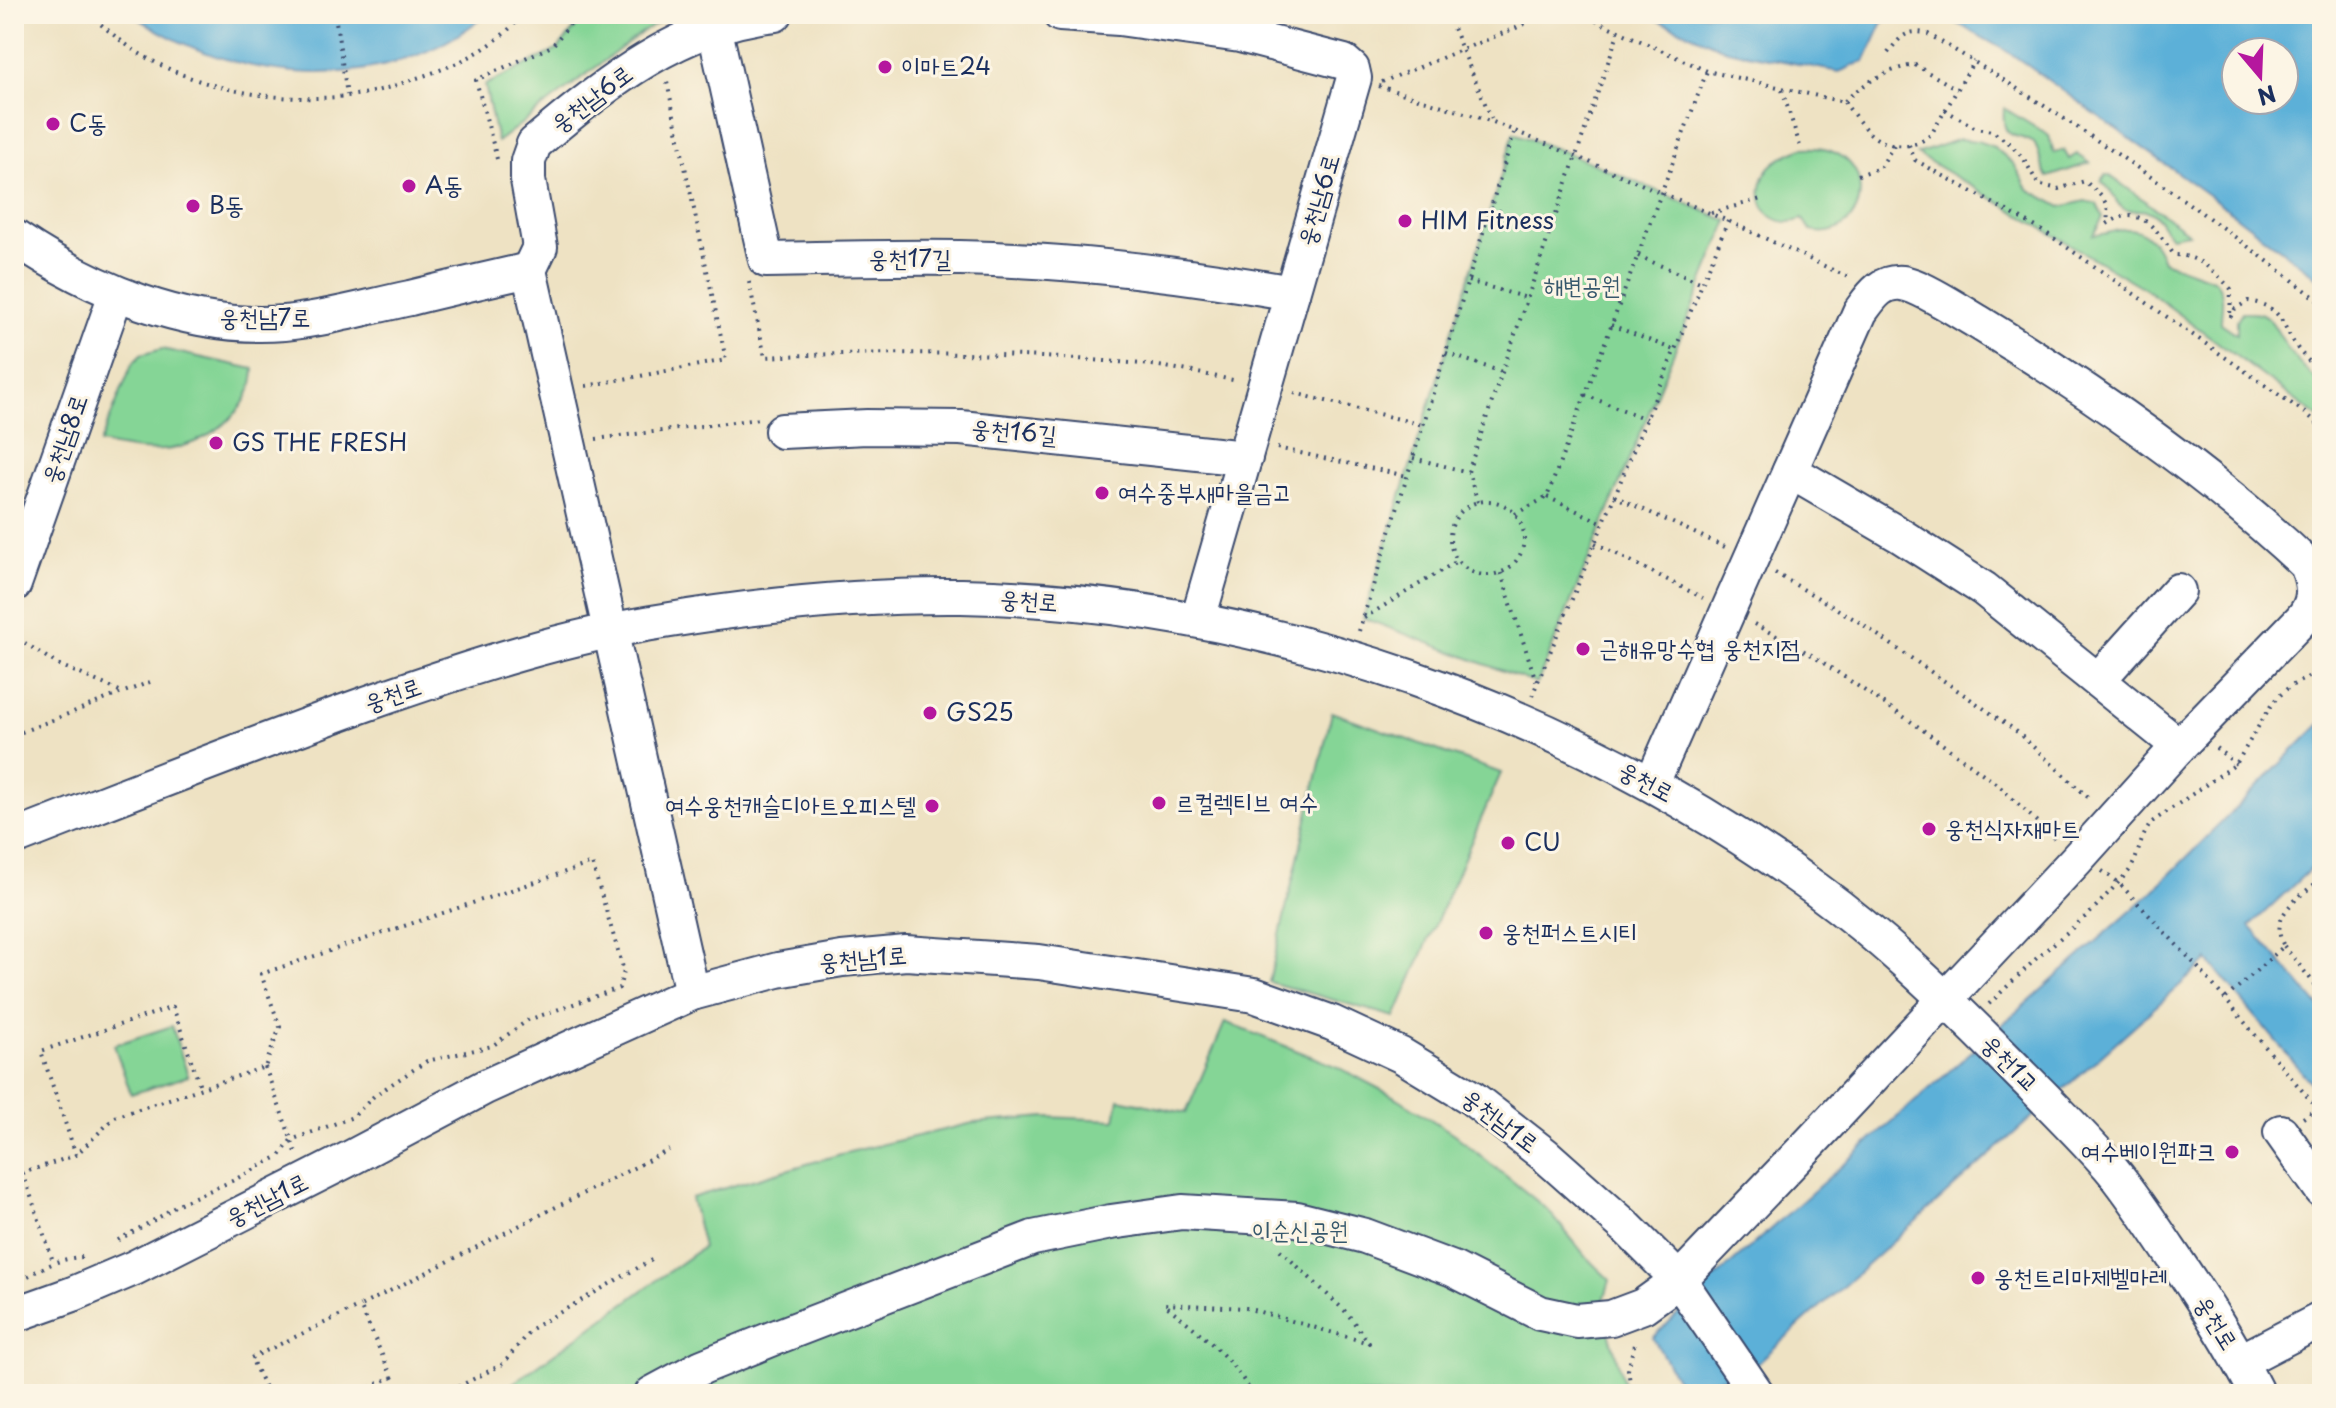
<svg xmlns="http://www.w3.org/2000/svg" width="2336" height="1408" font-family="'Playpen Sans','Poor Story',sans-serif">
	<style>
		.green { fill: #85d596; stroke: #50827a; stroke-width: 2 }
		.water { fill: #5cb0d8; stroke: #3c709b; stroke-width: 2; fill-rule: evenodd }
		.lines { fill: none; stroke-linecap: round; stroke-linejoin: round }
		.stream { stroke: #5cb0d8; stroke-width: 7 }
		.minor-casing { stroke: #3b4a6d; stroke-width: 38 }
		.path { stroke: #3b4a6d; stroke-width: 4; stroke-dasharray: 2 6; stroke-linecap: butt }
		.minor { stroke: #fff; stroke-width: 34 }
		.poi-dot { fill: #b5179e; stroke: #fcf5e5; stroke-width: 3 }
		.labels { text-anchor: middle; stroke-width: 6; stroke-linejoin: round; paint-order: stroke }
		.poi-label { font-size: 24px; fill: #1b2f5e; stroke: #fcf5e5; text-anchor: start }
		.street-label { font-size: 24px; fill: #1b2f5e; stroke: #fcf5e5 }
		.park-label { font-size: 24px; fill: #36586c; stroke: #fcf5e5 }
	</style>
	<rect width="100%" height="100%" fill="#fcf5e5"/>
	<filter id="ink" filterUnits="userSpaceOnUse"><feTurbulence type="fractalNoise" baseFrequency=".0125" numOctaves="2"/><feDisplacementMap in="SourceGraphic" scale="16" xChannelSelector="R" yChannelSelector="G"/><feConvolveMatrix kernelMatrix="1 2 1 2 8 2 1 2 1" color-interpolation-filters="sRGB"/></filter>
	<filter id="wash" filterUnits="userSpaceOnUse"><feTurbulence type="fractalNoise" baseFrequency=".006" numOctaves="4" result="noise"/><feDisplacementMap in="SourceGraphic" scale="32" xChannelSelector="R" yChannelSelector="G"/><feGaussianBlur stdDeviation="1.8" result="paint"/><feColorMatrix in="noise" values="0 0 0 0 0 0 0 0 0 0 0 0 0 0 0 0 0 1.4 0 .05"/><feComposite in="paint" operator="in"/></filter>
	<g filter="url(#wash)">
		<rect width="100%" height="100%" fill="#eee2c3"/>
		<!-- green -->
		<g class="green">
			<path d="M 587,14 L 675,14 L 641,33 L 497,142 L 485,85 L 557,50 Z"/>
			<path d="M 2004,108 L 2049,136 L 2054,153 L 2064,150 L 2069,159 L 2077,154 L 2090,163 L 2048,177 C 2040,166 2041,154 2034,143 C 2016,132 2001,143 2004,108 Z"/>
			<path d="M 1514,133 L 1575,156 L 1728,221 L 1537,684 L 1363,618 Z"/>
			<path d="M 1959,139 L 1977,141 L 1994,147 L 2014,164 L 2028,189 L 2061,207 L 2085,201 L 2097,204 L 2103,217 L 2093,235 C 2103,235 2110,232 2119,230 C 2142,225 2157,242 2163,261 L 2213,279 C 2227,291 2221,306 2221,323 L 2237,334 L 2237,320 L 2242,312 C 2249,312 2256,311 2262,314 C 2272,319 2276,330 2282,339 C 2291,355 2306,374 2322,383 L 2322,420 L 2147,290 L 1917,154 Z"/>
			<path d="M 1803,148 C 1885,143 1870,245 1811,231 L 1803,219 C 1767,233 1748,194 1770,167 C 1778,158 1792,152 1803,148 Z"/>
			<path d="M 2106,175 L 2109,175 L 2189,233 L 2171,236 C 2162,229 2162,218 2150,212 C 2140,207 2129,215 2120,206 C 2112,197 2112,189 2101,181 Z"/>
			<path d="M 162,349 L 254,369 C 253,413 203,447 163,450 C 142,452 121,448 100,443 L 132,364 L 141,355 Z"/>
			<path d="M 1332,712 L 1501,773 L 1395,1017 L 1269,982 Z"/>
			<path d="M 1225,1022 L 1338,1067 L 1399,1099 L 1454,1134 L 1548,1210 L 1588,1259 L 1610,1280 L 1602,1307 L 1627,1394 L 498,1394 L 703,1247 L 691,1198 L 841,1154 L 973,1123 L 1046,1117 L 1115,1120 L 1119,1099 L 1186,1113 Z"/>
			<path d="M 172,1026 L 188,1076 L 131,1094 L 114,1045 Z"/>
		</g>
		<!-- water -->
		<g class="water">
			<path d="M 132,14 L 486,14 C 388,99 234,86 132,14 Z"/>
			<path d="M 1644,14 L 1891,14 L 1882,24 L 1865,61 L 1839,72 L 1727,50 Z"/>
			<path d="M 1941,14 L 2322,14 L 2322,281 L 2214,199 L 2013,55 ZM 2236,52 L 2284,52 L 2284,100 L 2236,100 Z"/>
			<path d="M 2322,722 L 2322,858 L 2250,926 L 2322,1010 L 2322,1096 L 2208,960 L 1745,1374 L 1680,1385 L 1653,1338 L 1707,1285 L 2150,894 Z"/>
		</g>
		<g class="lines">
			<!-- stream -->
			<path class="stream" d="M 1680,1385 L 1685,1394"/>
		</g>
	</g>
	<g filter="url(#ink)">
		<g class="lines">
			<defs>
				<g id="minor">
					<path d="M 1060,14 L 1119,18 L 1240,35 L 1344,62 L 1352,69 L 1354,78 L 1198,619"/>
					<path d="M 714,26 L 766,260 C 831,259 895,257 960,258 C 1072,260 1183,274 1292,293"/>
					<path d="M 14,237 C 90,289 189,331 284,323 C 327,319 367,307 410,298 C 450,288 490,279 529,270"/>
					<path d="M 529,270 L 692,993"/>
					<path d="M 529,270 L 540,247 L 528,180 L 528,161 L 534,144 C 604,84 681,24 775,14"/>
					<path d="M 782,431 L 867,427 L 961,428 L 1245,458"/>
					<path d="M 1790,471 L 1898,534 L 1984,589 L 2179,746"/>
					<path d="M 14,584 L 116,294"/>
					<path d="M 2098,680 L 2178,591"/>
					<path d="M 14,838 C 135,791 255,743 377,700 C 471,667 566,636 664,621 C 761,605 863,595 961,596 C 1268,602 1570,710 1817,890 C 1880,936 1937,990 1992,1045 C 2031,1085 2072,1124 2109,1166 C 2131,1192 2150,1222 2169,1250 C 2201,1297 2232,1344 2257,1394"/>
					<path d="M 2281,1132 L 2322,1190"/>
					<path d="M 14,1315 L 73,1294 L 134,1268 L 345,1161 L 485,1087 L 692,993 L 778,970 L 842,959 L 906,953 L 1039,962 L 1254,995 L 1332,1023 L 1401,1055 L 1472,1098 L 1545,1155 L 1626,1227 L 1679,1280 L 1757,1394"/>
					<path d="M 2241,1361 L 2322,1319"/>
					<path d="M 652,1394 L 702,1367 L 774,1338 L 1033,1238 L 1111,1222 L 1182,1212 L 1297,1219 L 1365,1236 L 1453,1269 L 1540,1313 L 1577,1321 L 1611,1318 L 1643,1306 L 1679,1280 L 1812,1141 L 2076,860 L 2179,746 L 2301,620 C 2317,602 2315,586 2307,565 C 2211,474 2091,391 1978,322 C 1961,312 1920,285 1902,283 C 1880,281 1871,297 1860,312 L 1652,783"/>
				</g>
			</defs>
			<!-- minor casing -->
			<use href="#minor" class="minor-casing"/>
			<!-- path -->
			<g class="path">
				<path d="M 89,14 C 104,27 120,41 137,52 C 202,92 286,106 362,94 C 381,91 402,83 420,77 C 460,64 496,47 523,14"/>
				<path d="M 262,14 L 306,18 L 352,14"/>
				<path d="M 1447,14 L 1493,122"/>
				<path d="M 1581,14 L 1707,71 L 1844,102 C 1861,84 1890,68 1915,65 L 1957,89"/>
				<path d="M 335,15 L 347,95"/>
				<path d="M 1888,53 C 1900,37 1907,28 1928,34 C 2064,115 2197,205 2322,303"/>
				<path d="M 1382,82 L 1523,25 L 1536,14"/>
				<path d="M 1379,86 L 1493,122 L 1575,156 L 1728,221 L 1852,279"/>
				<path d="M 1782,90 L 1801,149"/>
				<path d="M 1844,102 C 1853,113 1862,127 1873,136 C 1890,149 1918,149 1932,133 L 1974,61"/>
				<path d="M 1945,110 L 1976,128 L 1992,131 L 2009,143 L 2024,159 L 2038,184 L 2058,189 L 2085,181 C 2102,197 2110,200 2107,224 C 2140,202 2157,230 2174,255 C 2199,255 2215,272 2231,289 L 2230,318 L 2235,309 L 2248,301 C 2284,307 2280,323 2298,349 C 2305,358 2313,365 2322,372"/>
				<path d="M 1909,145 L 1915,160 L 2045,232 L 2308,415 L 2322,428"/>
				<path d="M 497,159 L 476,80 L 552,46 L 578,14"/>
				<path d="M 1858,175 L 1880,168 L 1894,145"/>
				<path d="M 1491,208 L 1550,229"/>
				<path d="M 1711,213 L 1761,199"/>
				<path d="M 1638,256 L 1702,283"/>
				<path d="M 1468,281 L 1527,298"/>
				<path d="M 749,282 L 765,357 C 890,350 1017,353 1142,364 C 1174,367 1206,375 1238,381"/>
				<path d="M 1611,325 L 1674,350"/>
				<path d="M 1446,353 L 1502,372"/>
				<path d="M 586,386 L 726,360 L 667,82"/>
				<path d="M 1294,393 L 1423,425"/>
				<path d="M 1585,395 L 1646,419"/>
				<path d="M 596,439 L 758,419"/>
				<path d="M 1277,448 L 1407,476"/>
				<path d="M 1413,458 L 1468,472"/>
				<path d="M 1614,496 L 1725,547"/>
				<path d="M 1547,497 L 1603,523"/>
				<circle cx="1487" cy="538" r="37"/>
				<path d="M 1478,502 L 1468,472 L 1618,33"/>
				<path d="M 1515,514 L 1547,497 L 1707,71"/>
				<path d="M 1595,543 L 1703,598"/>
				<path d="M 1501,573 L 1537,684"/>
				<path d="M 1775,573 L 1856,620 L 2015,730 L 2092,801"/>
				<path d="M 1364,618 L 1457,561"/>
				<path d="M 1754,624 L 1810,654 L 1916,725 L 1997,784 L 2055,839"/>
				<path d="M 1359,631 L 1514,133"/>
				<path d="M 25,643 L 57,664 L 122,692"/>
				<path d="M 1532,696 L 1728,221"/>
				<path d="M 14,735 L 150,682"/>
				<path d="M 2216,748 L 2236,764"/>
				<path d="M 2102,871 L 2118,882 L 2203,973 L 2322,1114"/>
				<path d="M 2284,946 L 2322,993"/>
				<path d="M 2226,998 L 2284,946 C 2267,915 2301,896 2322,878"/>
				<path d="M 1989,1004 L 2039,956 L 2090,913 L 2129,871 C 2140,855 2138,840 2152,822 L 2236,764 L 2273,702 L 2289,687 L 2322,670"/>
				<path d="M 265,1067 L 297,1155"/>
				<path d="M 2303,1118 L 2318,1108"/>
				<path d="M 76,1155 L 41,1051 L 173,1007 L 201,1089"/>
				<path d="M 23,1173 L 53,1261"/>
				<path d="M 14,1176 L 76,1155 L 115,1117 L 265,1067 L 280,1027 L 261,974 L 592,863 L 624,971 L 619,988 L 528,1020 L 492,1046 L 427,1061 L 375,1095 L 353,1117 L 291,1140 L 280,1156 L 232,1181 L 176,1205 L 163,1215 L 113,1243"/>
				<path d="M 21,1280 C 42,1268 59,1258 83,1257"/>
				<path d="M 392,1377 L 401,1394"/>
				<path d="M 268,1394 L 251,1358 L 360,1306"/>
				<path d="M 355,1394 L 392,1377 L 360,1306 L 669,1150"/>
				<path d="M 444,1394 L 503,1364 L 531,1329 L 655,1258"/>
				<path d="M 1252,1394 C 1232,1357 1197,1330 1164,1304 L 1246,1308 L 1369,1343 L 1347,1313 L 1277,1247"/>
				<path d="M 1632,1394 L 1628,1370 L 1635,1340"/>
			</g>
			<!-- minor -->
			<use href="#minor" class="minor"/>
		</g>
	</g>
	<!-- markers -->
	<g class="poi-dot">
		<circle cx="885" cy="67" r="8"/>
		<circle cx="53" cy="124" r="8"/>
		<circle cx="409" cy="186" r="8"/>
		<circle cx="193" cy="206" r="8"/>
		<circle cx="1405" cy="221" r="8"/>
		<circle cx="216" cy="443" r="8"/>
		<circle cx="1102" cy="493" r="8"/>
		<circle cx="1583" cy="649" r="8"/>
		<circle cx="930" cy="713" r="8"/>
		<circle cx="1159" cy="803" r="8"/>
		<circle cx="932" cy="806" r="8"/>
		<circle cx="1929" cy="829" r="8"/>
		<circle cx="1508" cy="843" r="8"/>
		<circle cx="1486" cy="933" r="8"/>
		<circle cx="2232" cy="1152" r="8"/>
		<circle cx="1978" cy="1278" r="8"/>
	</g>
	<g class="labels">
		<!-- poi labels -->
		<g class="poi-label">
			<text x="901" y="75">이마트24</text>
			<text x="69" y="132">C동</text>
			<text x="425" y="194">A동</text>
			<text x="209" y="214">B동</text>
			<text x="1421" y="229">HIM Fitness</text>
			<text x="232" y="451">GS THE FRESH</text>
			<text x="1118" y="501">여수중부새마을금고</text>
			<text x="1599" y="657">근해유망수협 웅천지점</text>
			<text x="946" y="721">GS25</text>
			<text x="1175" y="811">르컬렉티브 여수</text>
			<text x="916" y="814" text-anchor="end">여수웅천캐슬디아트오피스텔</text>
			<text x="1945" y="837">웅천식자재마트</text>
			<text x="1524" y="851">CU</text>
			<text x="1502" y="941">웅천퍼스트시티</text>
			<text x="2216" y="1160" text-anchor="end">여수베이원파크</text>
			<text x="1994" y="1286">웅천트리마제벨마레</text>
		</g>
		<!-- street labels -->
		<g class="street-label">
			<text transform="translate(592 99) rotate(-37)" y="8">웅천남6로</text>
			<text transform="translate(1319 200) rotate(-74)" y="8">웅천남6로</text>
			<text x="910" y="267">웅천17길</text>
			<text x="265" y="326">웅천남7로</text>
			<text transform="translate(1014 432) rotate(5)" y="8">웅천16길</text>
			<text transform="translate(65 439) rotate(-71)" y="8">웅천남8로</text>
			<text transform="translate(1029 601) rotate(4)" y="8">웅천로</text>
			<text transform="translate(393 695) rotate(-19)" y="8">웅천로</text>
			<text transform="translate(1646 782) rotate(28)" y="8">웅천로</text>
			<text transform="translate(863 959) rotate(-5)" y="8">웅천남1로</text>
			<text transform="translate(2010 1064) rotate(45)" y="8">웅천1교</text>
			<text transform="translate(1500 1121) rotate(37)" y="8">웅천남1로</text>
			<text transform="translate(267 1200) rotate(-27)" y="8">웅천남1로</text>
			<text transform="translate(2216 1323) rotate(58)" y="8">웅천로</text>
		</g>
		<!-- park labels -->
		<g class="park-label">
			<text x="1582" y="294">해변공원</text>
			<text x="1300" y="1239">이순신공원</text>
		</g>
	</g>
	<!-- margin -->
	<rect width="2336" height="1408" fill="none" stroke="#fcf5e5" stroke-width="48"/>
	<!-- north arrow -->
	<g transform="translate(2260 76) rotate(161)"><circle r="38" fill="#fcf5e5" stroke="#a2a6af" stroke-width="2"/>
	<path d="M0-6L14 30L0 20L-14 30Z" fill="#b5179e"/>
	<text y="-12" font-size="22" font-weight="bold" text-anchor="middle" fill="#1b2f5e">N</text>
	</g>
</svg>
